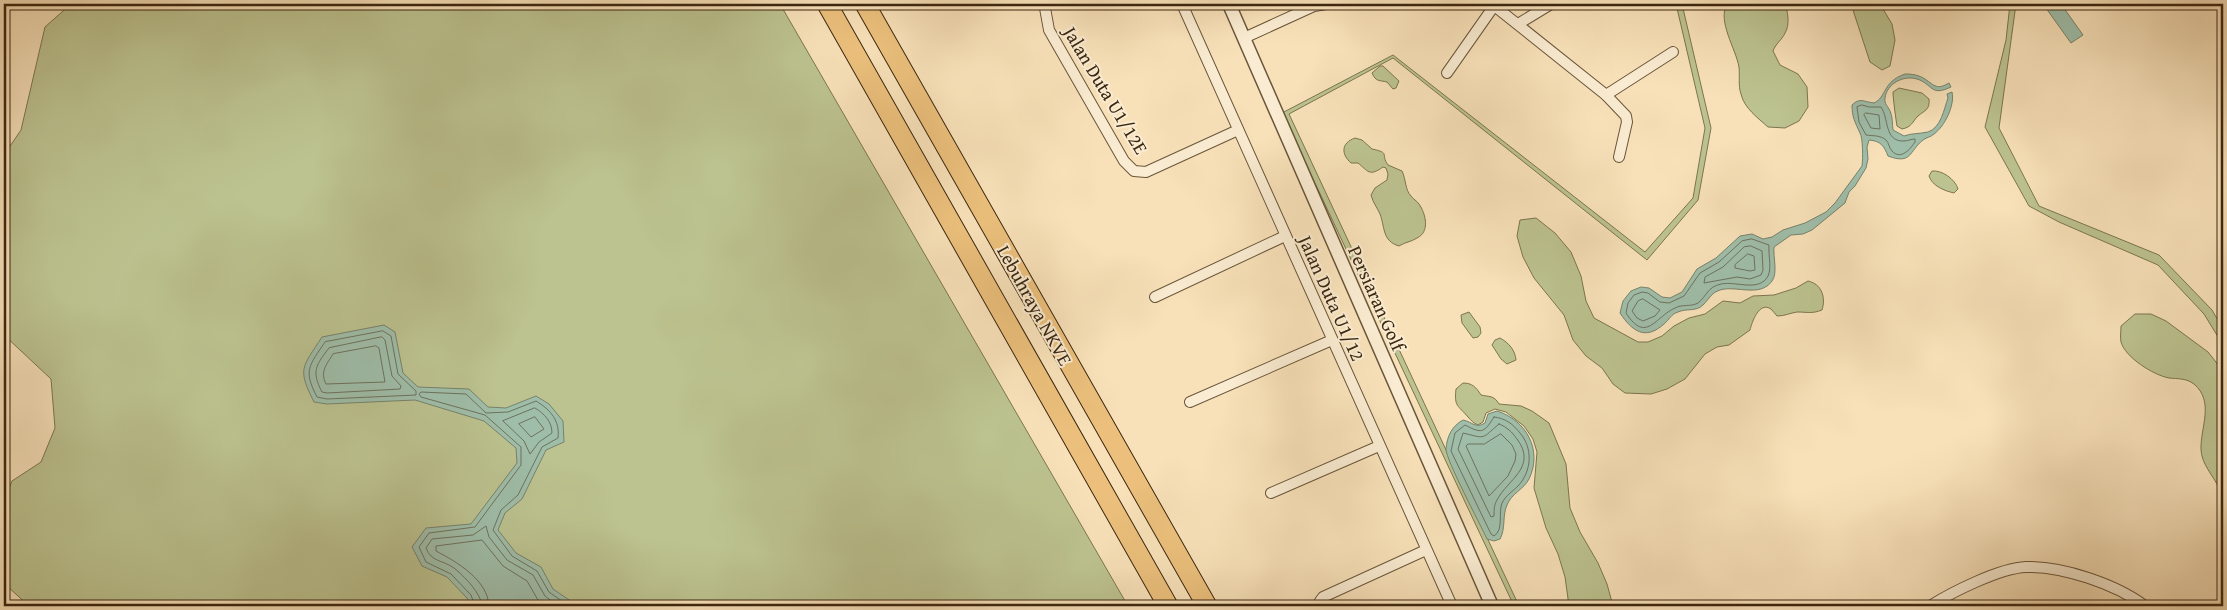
<svg xmlns="http://www.w3.org/2000/svg" width="2227" height="610" font-family="'Gentium Book Plus',serif">
	<style>
		.green { fill: #bcc390; stroke: #7c7550 }
		.water { fill: #9fbeaa; stroke: #77826c }
		.lines { fill: none; stroke-linecap: round; stroke-linejoin: round }
		.shore { stroke: #6d725d; stroke-width: 1 }
		.minor-casing { stroke: #6a563a; stroke-width: 12 }
		.tertiary-casing { stroke: #6a563a; stroke-width: 15 }
		.motorway-casing { stroke: #3b2710; stroke-width: 21 }
		.minor { stroke: #faecd2; stroke-width: 10 }
		.tertiary { stroke: #faecd2; stroke-width: 12 }
		.motorway { stroke: #ecc07c; stroke-width: 19 }
		.labels { text-anchor: middle; stroke-width: 4; stroke-linejoin: round; paint-order: stroke }
		.street-label { font-size: 19px; fill: #3b2710; stroke: #faecd2 }
	</style>
	<rect width="100%" height="100%" fill="#f8e1b9"/>
	<filter id="stains"><feTurbulence type="fractalNoise" baseFrequency=".004" numOctaves="4"/><feColorMatrix values="0 0 0 0 .2 0 0 0 0 .09 0 0 0 0 .02 0 0 0 .5 -.17"/></filter>
	<radialGradient id="worn" r=".72"><stop offset=".6" stop-color="#630" stop-opacity="0"/><stop offset="1" stop-color="#630" stop-opacity=".3"/></radialGradient>
	<!-- green -->
	<g class="green">
		<path d="M 71,4 L 780,4 L 1128,606 L 29,606 L 7,586 L 4,574 L 4,501 L 12,481 L 41,462 L 55,428 L 51,379 L 4,335 L 4,155 L 21,130 L 45,27 Z"/>
		<path d="M 1676,4 L 1682,4 L 1711,128 L 1698,200 L 1647,260 L 1393,58 L 1289,114 L 1519,606 L 1514,606 L 1282,113 L 1393,55 L 1645,252 L 1693,198 L 1705,128 Z"/>
		<path d="M 1727,4 L 1785,4 C 1788,12 1790,25 1785,33 C 1782,40 1776,43 1773,51 L 1780,65 L 1798,74 L 1807,87 L 1808,107 L 1799,121 L 1785,128 L 1768,127 C 1758,118 1744,108 1741,94 C 1738,86 1740,76 1739,67 C 1736,49 1717,21 1727,4 Z"/>
		<path d="M 1851,4 L 1880,4 L 1892,24 L 1895,40 L 1890,66 L 1882,70 L 1870,62 Z"/>
		<path d="M 2010,4 L 2016,4 L 1999,128 L 2039,206 L 2159,255 L 2212,310 L 2223,329 L 2223,345 L 2204,314 L 2158,265 L 2059,222 L 2029,206 L 1985,127 L 2006,40 Z"/>
		<path d="M 1380,66 L 1383,66 L 1399,81 L 1396,88 L 1393,89 L 1387,82 C 1379,80 1376,82 1372,73 Z"/>
		<path d="M 1899,88 L 1922,93 L 1929,99 C 1930,110 1925,110 1918,116 C 1912,122 1912,127 1902,129 L 1897,126 C 1896,120 1893,98 1893,92 Z"/>
		<path d="M 1355,138 L 1362,140 L 1372,149 C 1391,153 1380,154 1388,165 L 1402,171 C 1406,179 1405,190 1411,196 C 1413,199 1417,201 1419,204 C 1426,214 1430,232 1417,238 C 1411,242 1405,242 1399,246 C 1382,241 1385,227 1380,214 C 1377,207 1373,203 1371,195 L 1375,188 L 1387,180 L 1388,174 L 1386,168 L 1383,167 C 1369,177 1368,171 1358,163 L 1351,163 C 1341,154 1341,143 1355,138 Z"/>
		<path d="M 1932,171 C 1942,170 1955,179 1958,189 L 1954,193 C 1945,191 1932,186 1929,176 Z"/>
		<path d="M 1536,218 L 1555,233 L 1571,252 L 1581,276 L 1586,301 L 1594,318 L 1638,342 L 1648,342 L 1662,336 L 1674,326 L 1689,318 L 1705,314 L 1723,301 L 1740,303 L 1753,296 L 1774,295 L 1796,288 L 1808,281 C 1822,284 1826,298 1822,310 C 1812,314 1807,312 1797,312 C 1790,313 1785,316 1777,316 C 1775,314 1773,311 1771,309 C 1759,301 1752,322 1750,330 L 1729,345 L 1717,347 L 1705,354 L 1685,379 L 1667,389 L 1651,394 L 1625,393 L 1613,384 L 1602,368 L 1586,356 L 1573,340 L 1564,315 L 1534,278 L 1523,257 L 1517,236 L 1520,220 Z"/>
		<path d="M 1469,312 L 1480,327 L 1481,333 L 1478,337 L 1473,338 L 1462,323 L 1461,315 Z"/>
		<path d="M 2135,314 L 2151,314 L 2166,321 L 2208,352 L 2223,371 L 2223,507 C 2222,501 2221,494 2219,488 C 2213,475 2202,465 2201,450 C 2200,428 2215,402 2194,384 C 2186,378 2178,379 2169,378 C 2153,375 2125,357 2121,342 C 2120,337 2121,331 2121,326 Z"/>
		<path d="M 1500,338 C 1509,343 1515,350 1516,360 L 1507,364 L 1501,359 L 1492,345 L 1495,340 Z"/>
		<path d="M 1463,383 C 1472,383 1476,387 1481,395 C 1489,397 1494,395 1499,404 L 1521,406 L 1532,411 L 1549,423 L 1566,464 L 1570,508 L 1580,532 L 1598,563 L 1607,584 L 1613,606 L 1569,606 L 1565,577 L 1558,554 L 1546,528 L 1534,488 L 1537,452 L 1533,439 L 1524,426 L 1506,412 L 1495,409 L 1486,413 L 1483,422 L 1478,425 C 1473,423 1472,421 1468,417 C 1458,405 1454,407 1456,389 Z"/>
	</g>
	<!-- water -->
	<g class="water">
		<path d="M 2043,4 L 2061,4 L 2083,35 L 2071,43 Z"/>
		<path d="M 1905,74 C 1912,74 1919,75 1925,79 C 1935,86 1937,90 1949,83 L 1951,87 C 1930,97 1933,84 1917,79 C 1904,75 1887,83 1885,98 C 1884,104 1888,106 1890,111 C 1893,117 1892,124 1893,130 L 1904,136 C 1912,133 1919,134 1928,132 C 1941,128 1944,109 1948,98 L 1947,94 L 1952,92 C 1955,105 1945,126 1934,134 C 1931,137 1927,137 1923,140 C 1909,151 1912,165 1888,156 C 1884,146 1881,141 1869,140 L 1867,147 L 1868,159 L 1866,168 L 1855,186 L 1849,192 L 1845,203 L 1812,230 L 1803,234 L 1791,235 L 1774,247 C 1773,257 1778,273 1772,281 C 1760,298 1736,285 1720,290 C 1711,293 1710,298 1703,305 C 1696,312 1687,308 1678,312 C 1671,314 1669,320 1664,324 C 1645,341 1632,331 1620,313 L 1623,301 L 1631,291 L 1641,287 L 1649,288 L 1662,297 L 1670,298 L 1682,292 L 1697,269 L 1716,258 L 1740,236 L 1752,234 L 1763,239 L 1772,237 L 1783,230 L 1805,223 L 1826,212 L 1835,203 L 1862,166 C 1863,159 1863,138 1860,133 C 1855,122 1852,117 1852,105 C 1860,97 1864,102 1874,103 C 1887,97 1882,82 1905,74 Z"/>
		<path d="M 384,325 L 395,332 L 403,373 L 418,387 L 469,389 L 488,407 L 506,408 L 536,396 L 549,404 L 563,421 L 564,442 L 546,450 L 522,499 L 505,513 L 498,530 L 516,553 L 541,567 L 553,589 L 578,606 L 471,606 L 467,598 L 447,577 L 422,566 L 412,547 L 426,528 L 471,524 L 517,463 L 516,448 L 484,421 L 415,400 L 327,404 L 314,402 C 297,368 302,368 322,337 Z"/>
		<path d="M 1497,411 C 1526,420 1543,450 1529,479 C 1524,489 1511,494 1507,505 C 1502,516 1506,528 1500,539 L 1494,541 L 1487,539 C 1480,524 1446,460 1446,449 C 1447,436 1452,426 1463,420 C 1473,422 1475,429 1485,423 L 1488,414 Z"/>
	</g>
	<g class="lines">
		<!-- shore -->
		<g class="shore">
			<path d="M 1862,105 L 1869,107 L 1881,107 C 1889,118 1884,141 1903,141 C 1908,141 1911,139 1915,139 L 1915,142 C 1911,148 1901,161 1892,151 C 1889,148 1889,143 1886,140 C 1880,135 1873,136 1866,135 L 1859,122 L 1857,107 Z"/>
			<path d="M 1866,113 L 1879,115 L 1880,129 L 1871,128 L 1864,115 Z"/>
			<path d="M 1752,239 L 1769,245 C 1768,255 1773,272 1766,279 C 1756,291 1735,281 1721,284 C 1707,287 1707,296 1698,303 C 1691,307 1682,304 1675,308 C 1655,317 1646,344 1626,313 L 1628,303 L 1634,295 L 1642,292 L 1648,293 L 1660,302 L 1669,303 L 1684,296 L 1700,273 L 1719,262 L 1742,241 Z"/>
			<path d="M 1751,246 L 1762,251 L 1763,270 L 1761,275 L 1750,279 L 1737,277 L 1704,283 L 1705,277 L 1723,267 L 1744,247 Z"/>
			<path d="M 1748,254 L 1754,256 L 1755,270 L 1750,271 L 1735,268 L 1735,265 Z"/>
			<path d="M 1643,299 L 1660,310 L 1655,316 L 1643,321 L 1637,318 L 1632,311 L 1638,301 Z"/>
			<path d="M 383,331 L 391,336 L 398,374 L 416,391 L 416,395 L 327,399 L 317,397 C 303,370 309,366 325,342 Z"/>
			<path d="M 382,337 L 385,340 L 392,376 L 401,386 L 400,389 L 327,393 L 322,392 C 311,371 316,365 329,348 Z"/>
			<path d="M 376,346 L 379,348 L 385,382 L 326,384 C 320,372 326,365 333,354 Z"/>
			<path d="M 535,408 C 545,414 552,422 552,433 L 539,442 L 530,454 L 524,441 L 503,421 Z"/>
			<path d="M 535,417 L 544,429 L 531,437 L 519,424 Z"/>
			<path d="M 1494,417 C 1505,418 1513,424 1520,433 C 1533,448 1532,471 1518,486 C 1512,492 1506,495 1502,503 C 1498,513 1504,530 1494,536 L 1491,534 L 1451,451 L 1455,433 L 1465,425 C 1482,434 1484,433 1494,417 Z"/>
			<path d="M 1499,424 C 1507,427 1512,432 1517,439 C 1538,467 1507,480 1497,500 C 1494,505 1494,510 1494,516 L 1491,517 L 1458,449 L 1463,433 C 1487,439 1481,439 1499,424 Z"/>
			<path d="M 1501,434 L 1512,445 L 1516,454 L 1515,461 L 1508,476 L 1489,496 L 1466,446 L 1468,444 L 1484,444 Z"/>
			<path d="M 475,606 L 471,595 L 451,574 L 426,562 L 419,547 L 429,533 L 475,527 L 521,465 L 521,447 L 485,415 L 421,397 L 419,394 L 421,392 L 466,394 L 486,413 L 508,412 L 536,401 C 551,410 560,421 558,438 L 542,447 L 518,495 L 501,510 L 493,530 L 512,556 L 537,571 L 549,592 L 569,606"/>
			<path d="M 482,606 C 481,593 464,576 454,568 C 443,560 431,562 426,548 L 432,539 L 473,535 L 486,526 L 489,537 L 507,560 L 533,575 L 545,596 L 558,606"/>
			<path d="M 489,606 C 488,580 457,562 436,551 L 436,546 L 482,540 L 503,566 L 527,581 L 538,600 L 545,606"/>
		</g>
		<defs>
			<g id="minor">
				<path d="M 1046,4 L 1045,8 L 1049,30 L 1124,161 L 1134,171 L 1146,172 L 1238,130"/>
				<path d="M 1182,4 L 1452,606"/>
				<path d="M 1492,4 L 1606,95 L 1626,116 L 1627,122 L 1619,157"/>
				<path d="M 1518,24 L 1551,4"/>
				<path d="M 1244,38 L 1314,6 L 1326,4"/>
				<path d="M 1447,73 L 1494,6"/>
				<path d="M 1606,95 L 1673,52"/>
				<path d="M 1155,297 L 1285,236"/>
				<path d="M 1190,402 L 1332,340"/>
				<path d="M 1271,493 L 1379,446"/>
				<path d="M 1320,606 L 1320,601 L 1323,597 L 1426,550"/>
				<path d="M 1930,606 C 1952,592 2000,568 2026,567 C 2062,566 2116,584 2145,606"/>
			</g>
			<path id="tertiary" d="M 1229,4 L 1492,606"/>
			<g id="motorway">
				<path d="M 827,4 L 1168,606"/>
				<path d="M 865,4 L 1207,606"/>
			</g>
		</defs>
		<!-- minor casing -->
		<use href="#minor" class="minor-casing"/>
		<!-- tertiary casing -->
		<use href="#tertiary" class="tertiary-casing"/>
		<!-- motorway casing -->
		<use href="#motorway" class="motorway-casing"/>
		<!-- minor -->
		<use href="#minor" class="minor"/>
		<!-- tertiary -->
		<use href="#tertiary" class="tertiary"/>
		<!-- motorway -->
		<use href="#motorway" class="motorway"/>
	</g>
	<g class="labels">
		<!-- street labels -->
		<g class="street-label">
			<text transform="translate(1106 90) rotate(59)" y="7">Jalan Duta U1/12E</text>
			<text transform="translate(1332 298) rotate(66)" y="7">Jalan Duta U1/12</text>
			<text transform="translate(1377 298) rotate(66)" y="7">Persiaran Golf</text>
			<text transform="translate(1035 305) rotate(61)" y="7">Lebuhraya NKVE</text>
		</g>
	</g>
	<!-- margin -->
	<rect width="2227" height="610" fill="none" stroke="#f8e1b9" stroke-width="20"/>
	<rect x="5" y="5" width="2217" height="600" fill="none" stroke="#3b2710" stroke-width="2.5"/>
	<rect x="10" y="10" width="2207" height="590" fill="none" stroke="#3b2710"/>
	<rect width="100%" height="100%" filter="url(#stains)"/>
	<rect width="100%" height="100%" fill="url(#worn)"/>
</svg>
